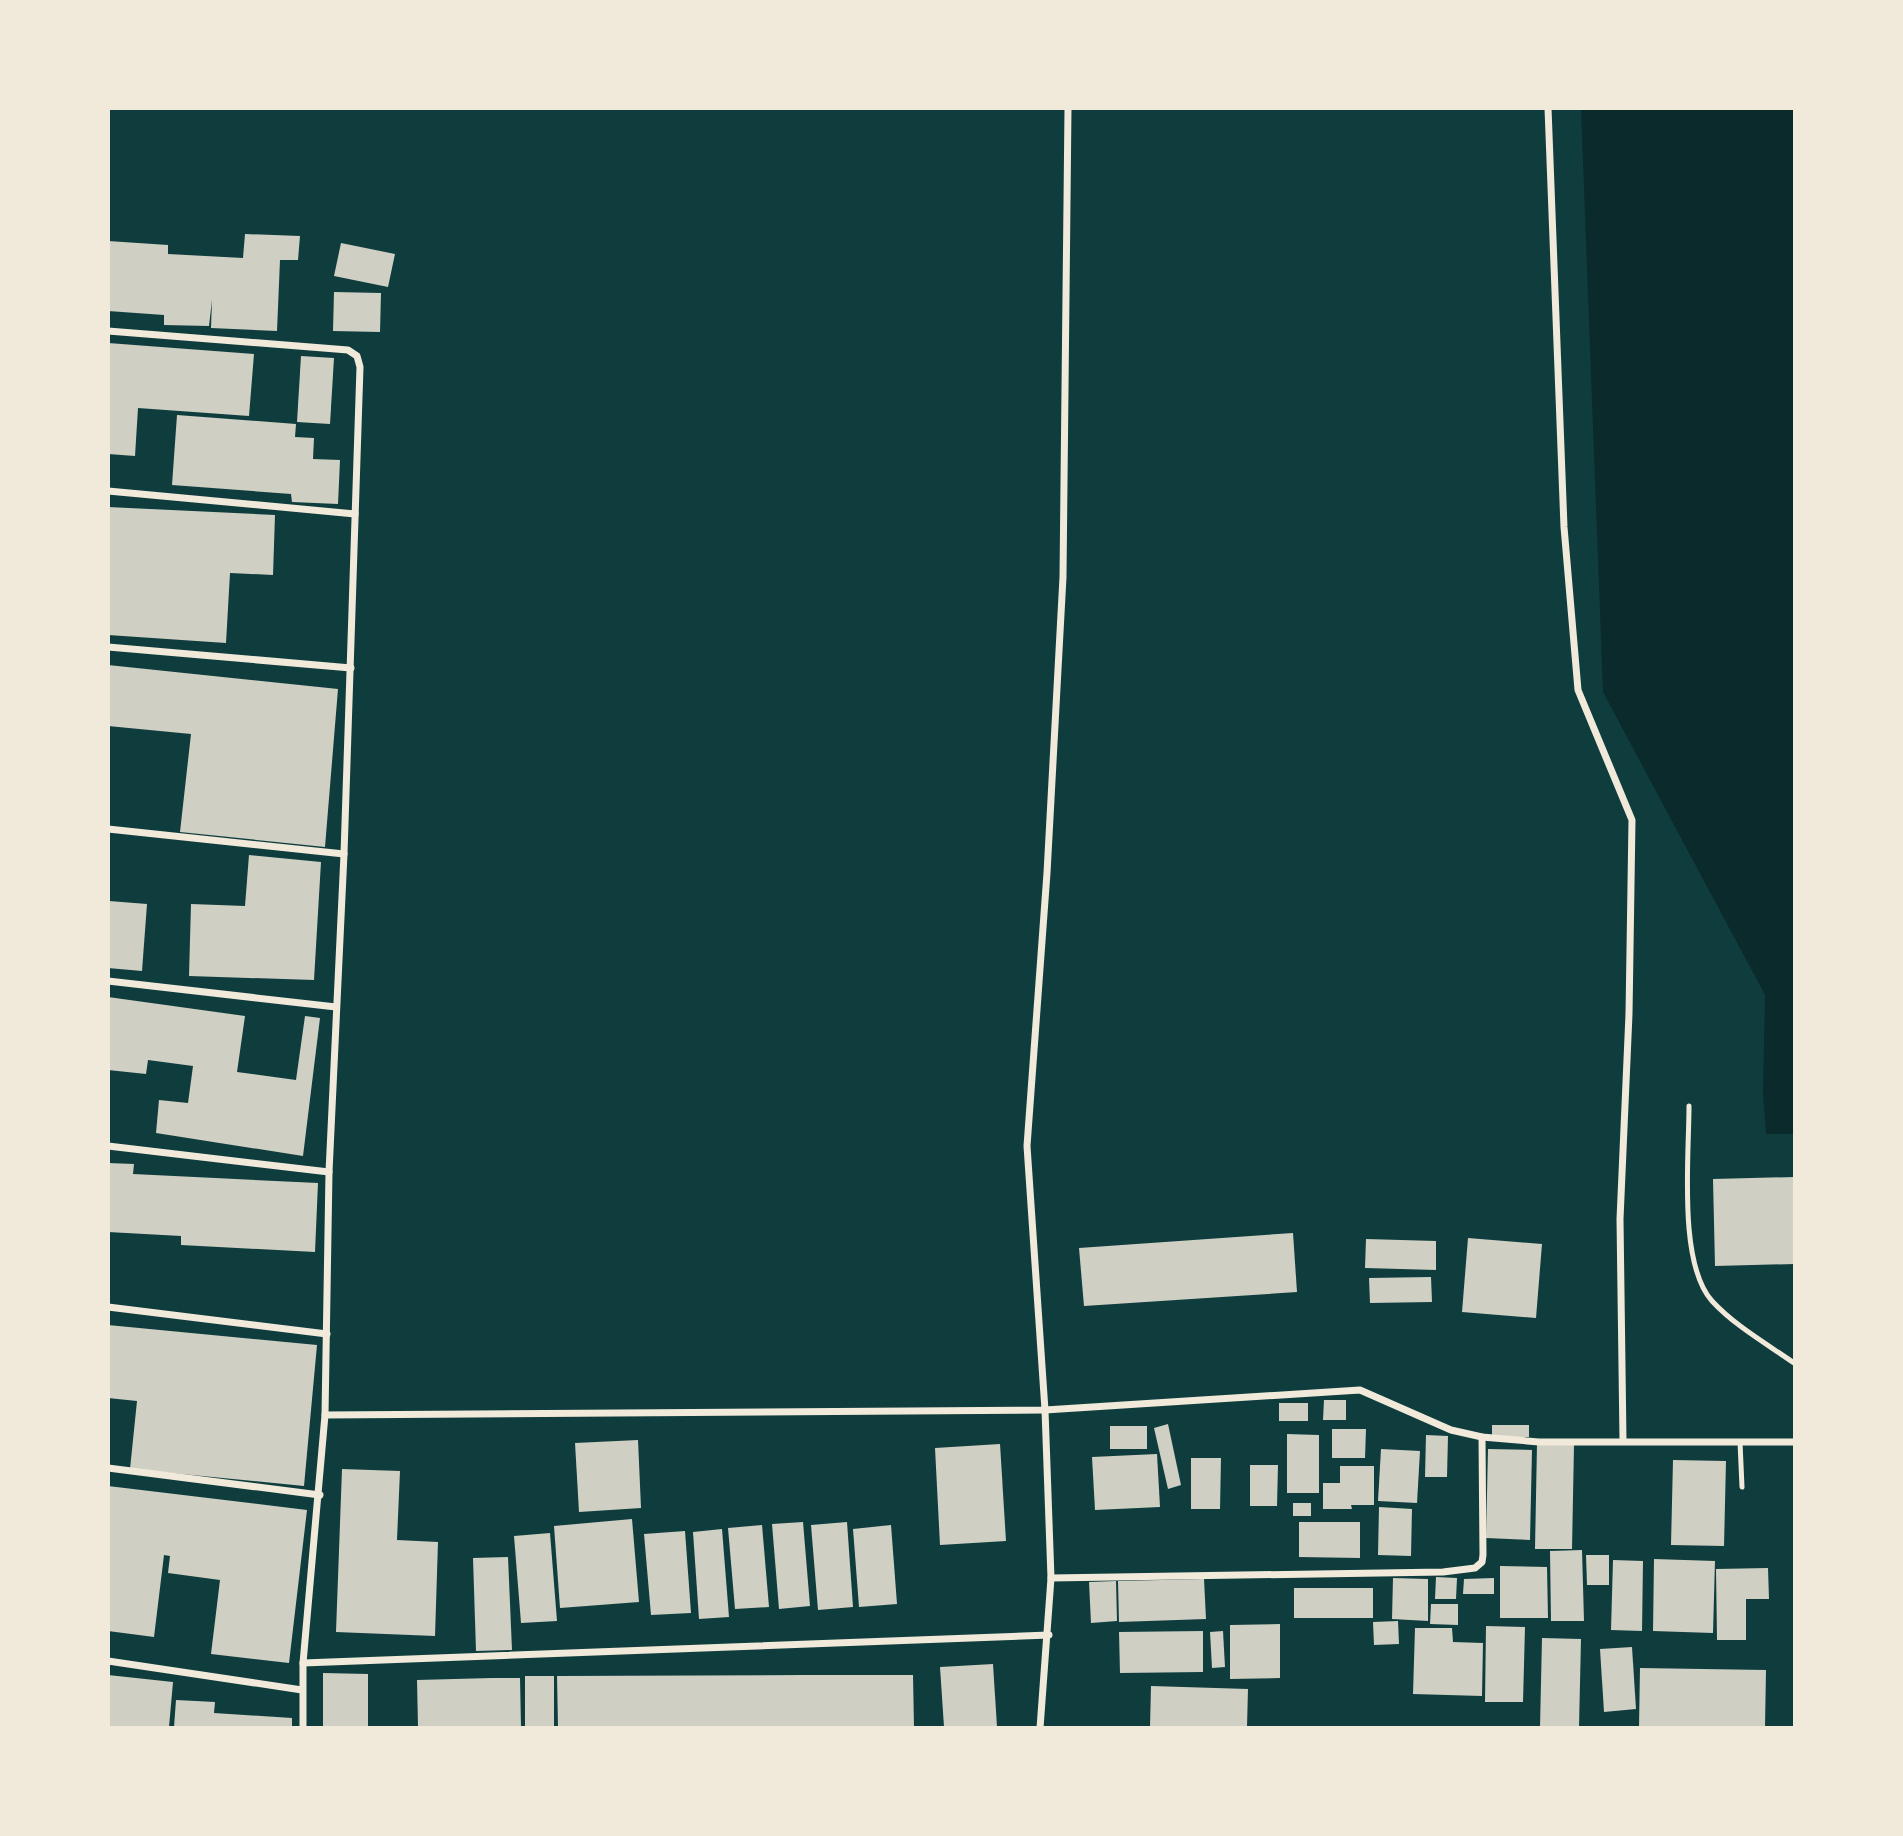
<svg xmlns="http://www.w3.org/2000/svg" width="1903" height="1836" font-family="'Source Sans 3',sans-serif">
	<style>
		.water { fill: #0a2a2b }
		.building { fill: #cfcfc3 }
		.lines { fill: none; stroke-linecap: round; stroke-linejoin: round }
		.service { stroke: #f1e9da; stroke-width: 5 }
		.minor { stroke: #f1e9da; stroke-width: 7 }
	</style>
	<rect width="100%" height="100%" fill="#0f3d3e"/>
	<!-- water -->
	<path class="water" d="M 1581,109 L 1794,109 L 1794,1134 L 1766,1134 L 1763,1093 L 1765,995 L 1603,692 Z"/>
	<!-- building -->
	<g class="building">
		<path d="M 245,234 L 300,236 L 298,260 L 280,260 L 277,331 L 211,328 L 212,300 L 209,326 L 164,325 L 164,315 L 108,311 L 108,241 L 168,245 L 168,254 L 243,258 Z"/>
		<path d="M 341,243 L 395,254 L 388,287 L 334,276 Z"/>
		<path d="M 334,292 L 381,293 L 380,332 L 333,331 Z"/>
		<path d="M 108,343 L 254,354 L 249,416 L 138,408 L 135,456 L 108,454 Z"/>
		<path d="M 301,356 L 334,358 L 330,424 L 297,422 Z"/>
		<path d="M 177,415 L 296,424 L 295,437 L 314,438 L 313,459 L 340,460 L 338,504 L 292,502 L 291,494 L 172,485 Z"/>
		<path d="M 108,507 L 275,515 L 273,575 L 230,573 L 226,643 L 108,635 Z"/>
		<path d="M 108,665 L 338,689 L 325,847 L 180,832 L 191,734 L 108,726 Z"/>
		<path d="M 249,855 L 321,862 L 314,980 L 189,976 L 191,904 L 245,906 Z"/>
		<path d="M 109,901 L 147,904 L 142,971 L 108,968 Z"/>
		<path d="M 108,997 L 245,1016 L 237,1072 L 296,1080 L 305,1016 L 320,1018 L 303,1156 L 156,1133 L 159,1100 L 188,1103 L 193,1066 L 148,1060 L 146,1074 L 108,1070 Z"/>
		<path d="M 108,1163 L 134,1164 L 133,1174 L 318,1183 L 315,1252 L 181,1245 L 181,1236 L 108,1232 Z"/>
		<path d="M 1794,1177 L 1794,1264 L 1715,1266 L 1713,1179 Z"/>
		<path d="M 1293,1233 L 1297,1292 L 1084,1306 L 1079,1248 Z"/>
		<path d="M 1468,1238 L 1542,1244 L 1536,1318 L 1462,1312 Z"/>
		<path d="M 1366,1239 L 1436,1241 L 1436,1270 L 1365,1268 Z"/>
		<path d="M 1431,1277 L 1432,1302 L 1370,1303 L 1369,1278 Z"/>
		<path d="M 108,1325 L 317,1345 L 304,1486 L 130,1469 L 137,1401 L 108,1398 Z"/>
		<path d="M 1324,1400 L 1346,1400 L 1346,1420 L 1323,1420 Z"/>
		<rect x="1279" y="1403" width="29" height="18"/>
		<path d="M 1168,1424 L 1181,1485 L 1168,1489 L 1154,1428 Z"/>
		<rect x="1492" y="1425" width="37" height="12"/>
		<rect x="1110" y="1426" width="37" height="23"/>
		<path d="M 1332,1429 L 1366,1429 L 1365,1458 L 1332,1458 Z"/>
		<path d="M 1287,1434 L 1319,1435 L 1319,1493 L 1287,1493 Z"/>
		<path d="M 1426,1435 L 1448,1436 L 1447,1477 L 1425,1477 Z"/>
		<path d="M 638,1440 L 641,1508 L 579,1512 L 575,1443 Z"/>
		<path d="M 1000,1444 L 1006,1541 L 940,1545 L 935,1448 Z"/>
		<path d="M 1537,1444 L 1574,1445 L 1572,1549 L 1535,1549 Z"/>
		<path d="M 1381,1449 L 1420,1451 L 1417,1503 L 1378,1501 Z"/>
		<path d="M 1488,1449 L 1532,1450 L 1530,1540 L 1486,1538 Z"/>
		<path d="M 1157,1454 L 1160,1507 L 1095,1510 L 1092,1457 Z"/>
		<path d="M 1191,1458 L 1221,1458 L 1220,1509 L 1191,1509 Z"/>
		<path d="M 1673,1460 L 1726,1461 L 1724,1546 L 1671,1545 Z"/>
		<path d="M 1250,1465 L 1278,1465 L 1277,1506 L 1250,1506 Z"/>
		<path d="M 1340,1466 L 1374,1466 L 1374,1505 L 1351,1505 L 1352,1509 L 1323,1509 L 1323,1483 L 1340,1483 Z"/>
		<path d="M 342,1469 L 400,1471 L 397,1540 L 438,1542 L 435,1636 L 336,1632 Z"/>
		<path d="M 108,1486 L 307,1510 L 289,1663 L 211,1654 L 220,1580 L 168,1573 L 170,1556 L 164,1555 L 154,1637 L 108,1631 Z"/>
		<rect x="1293" y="1503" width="18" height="13"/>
		<path d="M 1379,1507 L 1412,1509 L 1411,1556 L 1378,1555 Z"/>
		<path d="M 632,1519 L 639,1602 L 560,1608 L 554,1526 Z"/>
		<path d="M 803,1522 L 810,1606 L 779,1609 L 772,1524 Z"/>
		<path d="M 847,1522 L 853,1607 L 818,1610 L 811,1525 Z"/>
		<path d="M 1299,1522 L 1360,1522 L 1360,1558 L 1299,1557 Z"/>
		<path d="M 762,1525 L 769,1607 L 735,1609 L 728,1528 Z"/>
		<path d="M 891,1525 L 897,1604 L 859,1607 L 853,1529 Z"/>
		<path d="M 722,1529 L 729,1617 L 699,1619 L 693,1532 Z"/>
		<path d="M 685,1531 L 691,1613 L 651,1615 L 644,1534 Z"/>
		<path d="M 550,1533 L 557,1621 L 521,1623 L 514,1536 Z"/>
		<path d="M 1582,1550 L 1584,1621 L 1551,1621 L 1550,1551 Z"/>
		<path d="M 1586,1555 L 1609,1555 L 1609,1585 L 1587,1585 Z"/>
		<path d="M 508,1557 L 512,1650 L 476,1651 L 473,1558 Z"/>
		<path d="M 1654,1559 L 1715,1561 L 1713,1633 L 1653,1631 Z"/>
		<path d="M 1613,1560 L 1643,1561 L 1642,1631 L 1611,1630 Z"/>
		<path d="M 1500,1566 L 1547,1567 L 1548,1618 L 1500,1618 Z"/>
		<path d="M 1768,1568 L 1769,1599 L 1746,1599 L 1746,1640 L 1717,1640 L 1716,1569 Z"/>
		<path d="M 1436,1577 L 1457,1578 L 1456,1599 L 1435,1599 Z"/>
		<path d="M 1393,1578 L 1428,1579 L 1428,1621 L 1392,1619 Z"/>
		<path d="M 1494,1578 L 1494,1594 L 1463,1594 L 1464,1579 Z"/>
		<path d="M 1204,1579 L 1206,1619 L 1119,1622 L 1118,1581 Z"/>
		<path d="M 1116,1581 L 1117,1621 L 1091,1623 L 1089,1582 Z"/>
		<rect x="1294" y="1588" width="79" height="30"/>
		<path d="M 1431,1604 L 1458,1604 L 1458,1625 L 1430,1624 Z"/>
		<path d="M 1398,1621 L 1399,1644 L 1374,1645 L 1373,1622 Z"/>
		<path d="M 1280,1624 L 1280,1678 L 1230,1679 L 1230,1625 Z"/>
		<path d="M 1486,1626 L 1525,1627 L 1523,1702 L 1485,1702 Z"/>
		<path d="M 1415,1628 L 1452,1628 L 1453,1642 L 1483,1643 L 1482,1696 L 1413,1694 Z"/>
		<path d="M 1203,1631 L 1203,1672 L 1120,1673 L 1119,1632 Z"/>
		<path d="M 1223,1631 L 1225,1667 L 1212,1668 L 1210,1632 Z"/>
		<path d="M 1542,1638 L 1581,1639 L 1579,1727 L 1540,1727 Z"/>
		<path d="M 1632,1647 L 1636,1709 L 1604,1712 L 1600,1649 Z"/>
		<path d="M 993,1664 L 997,1727 L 944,1727 L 940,1667 Z"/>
		<path d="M 1640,1668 L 1766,1670 L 1765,1727 L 1639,1727 Z"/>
		<path d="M 323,1673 L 368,1674 L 368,1727 L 323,1727 Z"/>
		<path d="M 108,1675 L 173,1682 L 169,1727 L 108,1727 Z"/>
		<path d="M 803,1675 L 913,1675 L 914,1727 L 558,1727 L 557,1676 Z"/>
		<rect x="525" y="1676" width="29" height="51"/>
		<path d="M 492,1678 L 520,1678 L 521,1727 L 418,1727 L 417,1680 Z"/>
		<path d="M 1151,1686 L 1248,1689 L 1247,1727 L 1150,1727 Z"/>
		<path d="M 176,1700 L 215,1702 L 214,1713 L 292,1718 L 292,1727 L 174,1727 Z"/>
	</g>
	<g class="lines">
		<!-- service -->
		<g class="service">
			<path d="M 1689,1106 C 1689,1157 1678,1263 1712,1301 C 1735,1326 1767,1344 1794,1363"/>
			<path d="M 1740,1442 L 1742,1487"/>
		</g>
		<!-- minor -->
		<g class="minor">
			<path d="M 1548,108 L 1564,527 L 1578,690 L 1632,820 L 1629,1014 L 1620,1219 L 1623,1440"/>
			<path d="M 108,331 L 348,350 L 357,356 L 360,367 L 344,854 L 329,1172 L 325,1415 L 303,1663 L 303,1728"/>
			<path d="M 108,491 L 355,514"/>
			<path d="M 108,647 L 351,668"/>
			<path d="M 108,829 L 344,854"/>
			<path d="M 108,981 L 336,1007"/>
			<path d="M 108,1146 L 329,1172"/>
			<path d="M 108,1307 L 327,1334"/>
			<path d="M 325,1415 L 1045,1410 L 1360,1390 L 1451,1430 L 1482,1437 L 1539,1442 L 1794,1442"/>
			<path d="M 108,1468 L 320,1495"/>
			<path d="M 1051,1578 L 1443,1572 L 1475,1568 L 1482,1562 L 1483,1555 L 1482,1437"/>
			<path d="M 108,1661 L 302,1690"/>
			<path d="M 303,1663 L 1049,1635"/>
			<path d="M 1040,1728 L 1051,1578 L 1045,1410 L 1027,1146 L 1047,873 L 1063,577 L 1068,108"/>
		</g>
	</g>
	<!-- border -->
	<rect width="1903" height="1836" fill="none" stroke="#f1e9da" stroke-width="220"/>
</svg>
